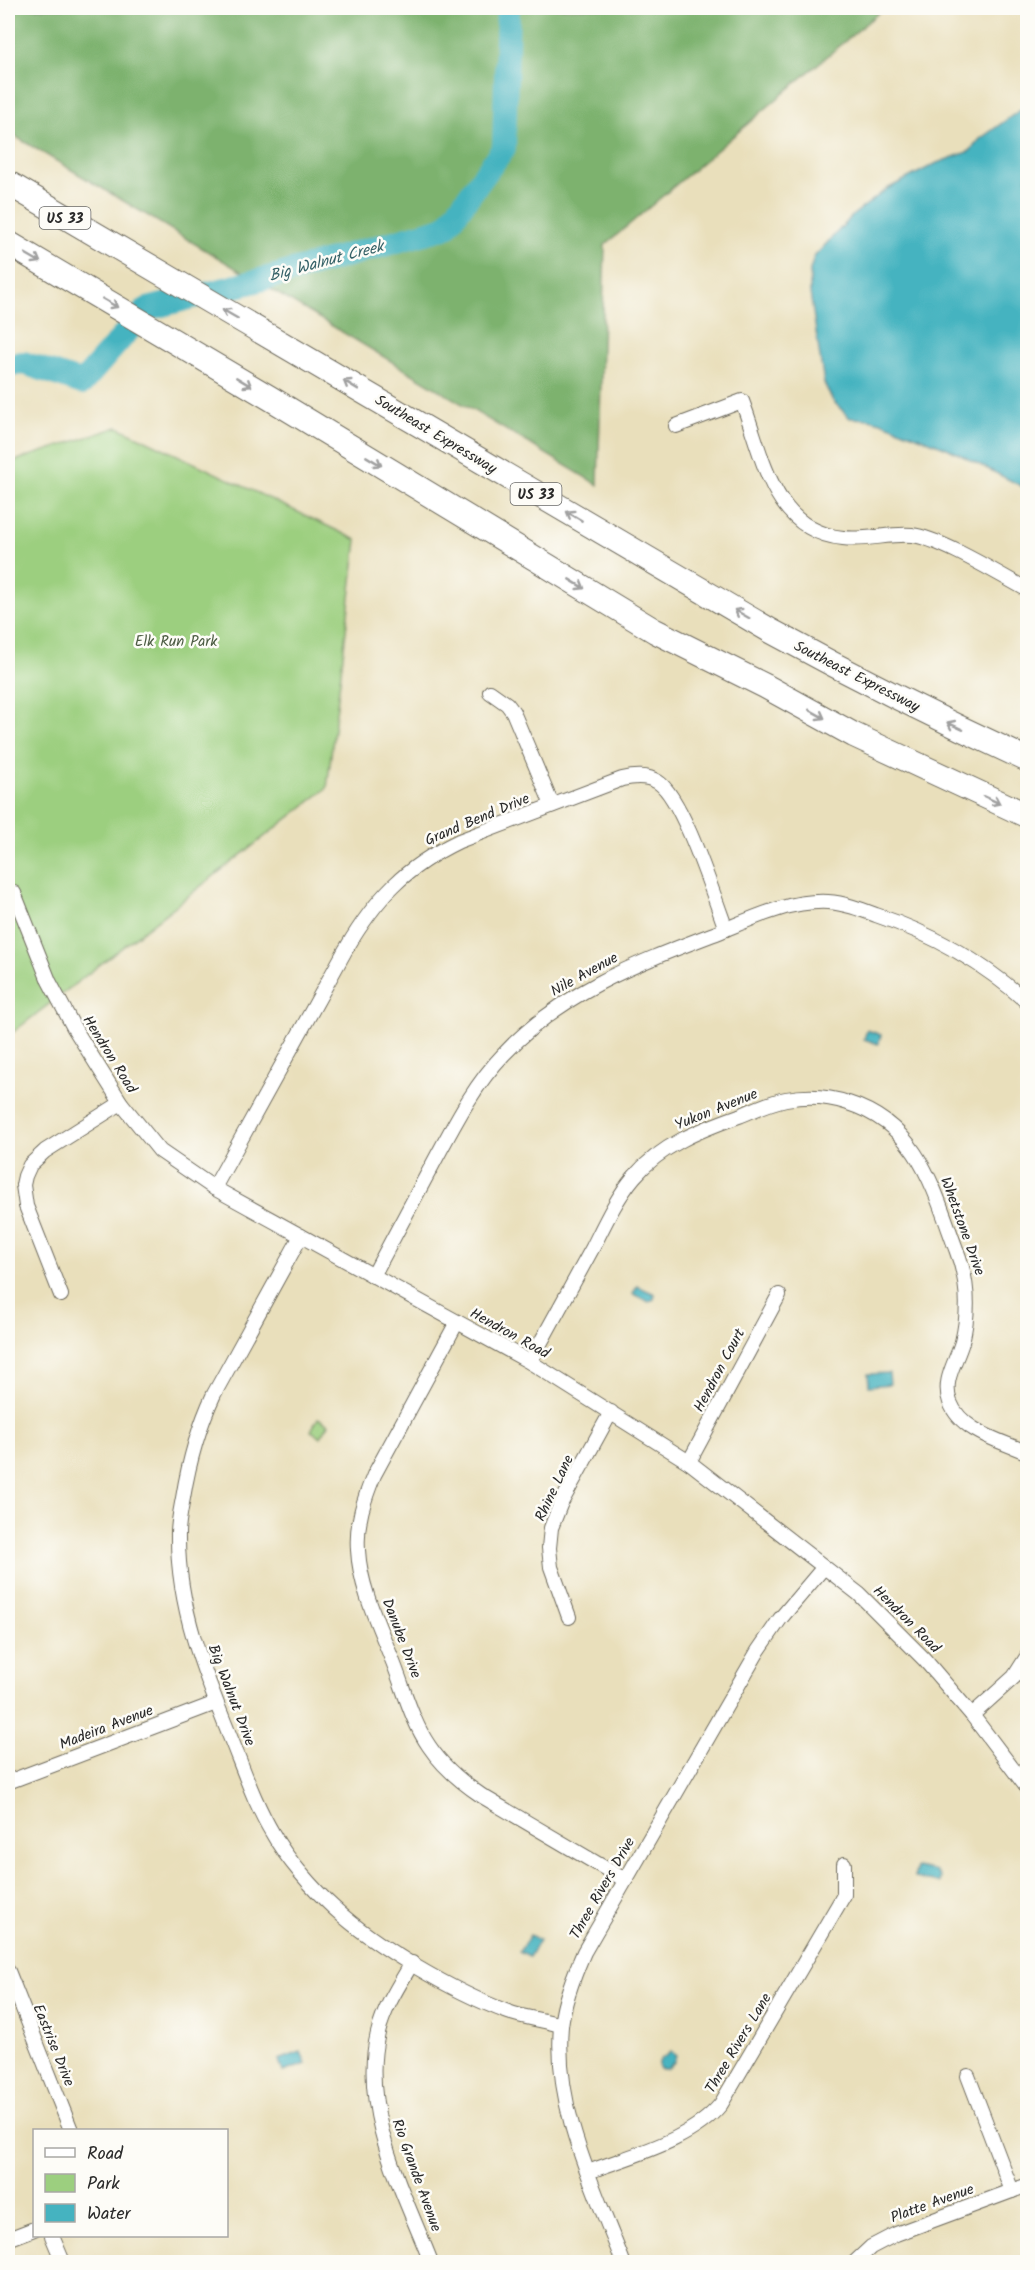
<svg xmlns="http://www.w3.org/2000/svg" width="1035" height="2270" font-family="Kalam,sans-serif">
	<style>
		.green { fill: #9ccf7f; stroke: #647d55; stroke-width: 1.5 }
		.forest { fill: #7db26e; stroke: #546e4c; stroke-width: 1.5 }
		.water { fill: #45b3c0; stroke: #386f76; stroke-width: 1.5 }
		.lines { fill: none; stroke-linecap: round; stroke-linejoin: round }
		.river { stroke: #45b3c0; stroke-width: 24 }
		.street-casing { stroke: #6e6a5d; stroke-width: 16 }
		.highway-casing { stroke: #6e6a5d; stroke-width: 26 }
		.street { stroke: #fff; stroke-width: 14 }
		.highway { stroke: #fff; stroke-width: 24 }
		.oneway { stroke: #a0a0a0 }
		.labels { text-anchor: middle; stroke-width: 5; stroke-linejoin: round; paint-order: stroke }
		.shield { fill: #fdfcf7; stroke: #6a6a68; stroke-width: 1.5 }
		.shield-label { font-size: 14px; font-weight: bold; fill: #2b2b2b }
		.street-label { font-size: 15px; fill: #2b2b2b; stroke: #fdfcf7 }
		.park-label { font-size: 15px; fill: #4d5c44; stroke: #fdfcf7 }
		.water-label { font-size: 16px; font-style: italic; fill: #356167; stroke: #fdfcf7 }
	</style>
	<rect width="100%" height="100%" fill="#fdfcf7"/>
	<filter id="ink" filterUnits="userSpaceOnUse"><feTurbulence type="fractalNoise" baseFrequency=".0167" numOctaves="2"/><feDisplacementMap in="SourceGraphic" scale="12" xChannelSelector="R" yChannelSelector="G"/><feConvolveMatrix kernelMatrix="1 2 1 2 8 2 1 2 1" color-interpolation-filters="sRGB"/></filter>
	<filter id="wash" filterUnits="userSpaceOnUse"><feTurbulence type="fractalNoise" baseFrequency=".008" numOctaves="4" result="noise"/><feDisplacementMap in="SourceGraphic" scale="24" xChannelSelector="R" yChannelSelector="G"/><feGaussianBlur stdDeviation="1.35" result="paint"/><feColorMatrix in="noise" values="0 0 0 0 0 0 0 0 0 0 0 0 0 0 0 0 0 1.4 0 .05"/><feComposite in="paint" operator="in"/></filter>
	<g filter="url(#wash)">
		<rect width="100%" height="100%" fill="#e9dfbb"/>
		<!-- green -->
		<g class="green">
			<path d="M 118,427 L 357,540 L 327,788 L 8,1036 L 8,463 Z"/>
			<path d="M 318,1418 L 329,1424 L 321,1437 L 311,1431 Z"/>
		</g>
		<!-- forest -->
		<path class="forest" d="M 8,8 L 884,8 L 605,245 L 598,485 L 8,132 Z"/>
		<!-- water -->
		<g class="water">
			<path d="M 1027,105 L 1027,489 L 947,448 L 881,422 L 869,419 L 850,418 L 833,401 L 824,383 L 810,293 L 810,270 L 814,257 L 853,215 L 887,189 L 937,163 L 970,151 L 980,139 Z"/>
			<path d="M 867,1030 L 881,1035 L 878,1044 L 864,1039 Z"/>
			<path d="M 637,1286 L 655,1294 L 654,1299 L 649,1302 L 633,1294 Z"/>
			<path d="M 889,1373 L 890,1384 L 869,1386 L 868,1374 Z"/>
			<path d="M 917,1867 L 936,1871 L 940,1877 L 939,1883 L 914,1878 Z"/>
			<path d="M 530,1935 L 539,1940 L 529,1957 L 519,1952 Z"/>
			<path d="M 301,2052 L 306,2064 L 283,2072 L 279,2060 Z"/>
			<path d="M 671,2052 L 676,2056 L 674,2062 L 667,2069 L 660,2069 L 658,2065 L 660,2060 Z"/>
		</g>
		<g class="lines">
			<!-- river -->
			<path class="river" d="M 8,365 L 24,363 L 82,383 L 147,309 L 279,275 L 446,227 L 504,148 L 508,8"/>
		</g>
	</g>
	<g filter="url(#ink)">
		<g class="lines">
			<defs>
				<g id="street">
					<path d="M 676,426 L 742,401 C 763,455 772,531 843,538 C 866,541 889,533 912,535 C 940,538 1000,575 1028,590"/>
					<path d="M 490,692 L 507,704 L 513,712 L 552,805"/>
					<path d="M 14,893 L 49,981 L 74,1028 L 121,1103 L 160,1151 L 214,1188 L 530,1362 L 689,1462 L 859,1594 L 924,1659 L 972,1715 L 1028,1789"/>
					<path d="M 214,1188 L 346,949 C 376,898 405,867 459,841 L 622,779 C 635,776 647,775 658,782 C 683,798 714,898 726,929"/>
					<path d="M 301,1236 L 214,1394 C 198,1428 189,1461 183,1498 C 181,1509 178,1522 178,1534 C 177,1606 204,1673 231,1739 C 244,1771 255,1804 273,1834 C 286,1858 313,1889 334,1908 C 376,1947 454,1992 508,2012 C 525,2018 544,2020 561,2025"/>
					<path d="M 373,1276 C 393,1238 414,1199 435,1160 C 455,1123 474,1085 504,1054 C 564,990 638,963 719,932 C 753,918 790,900 828,902 C 844,903 860,909 876,915 C 933,934 983,962 1028,1003"/>
					<path d="M 61,1295 L 26,1206 L 23,1185 L 25,1176 L 30,1165 L 45,1151 L 121,1103"/>
					<path d="M 457,1322 L 374,1475 C 364,1499 356,1523 358,1550 C 360,1590 381,1630 395,1667 C 405,1693 413,1723 429,1746 C 443,1767 461,1782 482,1796 L 625,1880"/>
					<path d="M 530,1362 C 551,1324 572,1285 593,1247 C 605,1223 617,1197 634,1177 C 661,1145 700,1130 739,1116 C 754,1110 770,1102 786,1099 C 807,1095 828,1096 848,1103 C 918,1125 933,1187 956,1249 C 968,1279 970,1310 962,1342 C 956,1363 942,1380 950,1402 C 961,1432 1002,1441 1028,1453"/>
					<path d="M 689,1462 L 779,1295"/>
					<path d="M 569,1617 L 551,1567 L 549,1548 L 551,1528 L 560,1505 L 611,1412"/>
					<path d="M 972,1715 L 1014,1677 L 1028,1655"/>
					<path d="M 8,1782 L 216,1703"/>
					<path d="M 412,1963 C 399,1985 384,2008 378,2033 C 359,2110 404,2193 431,2262"/>
					<path d="M 8,1971 L 71,2130"/>
					<path d="M 968,2076 L 1012,2191"/>
					<path d="M 588,2172 C 632,2155 691,2141 721,2104 L 844,1895 L 844,1864"/>
					<path d="M 52,2236 L 63,2262"/>
					<path d="M 8,2239 L 34,2229"/>
					<path d="M 623,2262 C 594,2187 554,2109 561,2026 C 564,2000 574,1975 584,1952 L 758,1651 L 780,1619 L 824,1567"/>
					<path d="M 855,2262 L 871,2247 L 896,2234 L 1028,2185"/>
				</g>
				<g id="highway">
					<path d="M 8,183 L 771,631 C 855,677 941,720 1028,760"/>
					<path d="M 8,243 L 270,398 L 655,631 L 765,686 L 854,735 L 1028,816"/>
				</g>
			</defs>
			<!-- street casing -->
			<use href="#street" class="street-casing"/>
			<!-- highway casing -->
			<use href="#highway" class="highway-casing"/>
			<!-- street -->
			<use href="#street" class="street"/>
			<!-- highway -->
			<use href="#highway" class="highway"/>
		</g>
		<!-- one-way arrows -->
		<defs><path id="oneway-shaft" d="M-6 0H5M1.5-3L5.5 0L1.5 3" fill="none" stroke-width="1.6" stroke-linecap="round" stroke-linejoin="round" transform="scale(1.5)"/></defs>
		<g class="oneway">
			<use href="#oneway-shaft" transform="translate(33 258) rotate(30)"/>
			<use href="#oneway-shaft" transform="translate(110 303) rotate(30)"/>
			<use href="#oneway-shaft" transform="translate(230 314) rotate(-150)"/>
			<use href="#oneway-shaft" transform="translate(244 382) rotate(31)"/>
			<use href="#oneway-shaft" transform="translate(351 385) rotate(-149)"/>
			<use href="#oneway-shaft" transform="translate(374 461) rotate(31)"/>
			<use href="#oneway-shaft" transform="translate(574 516) rotate(-149)"/>
			<use href="#oneway-shaft" transform="translate(577 584) rotate(31)"/>
			<use href="#oneway-shaft" transform="translate(742 614) rotate(-150)"/>
			<use href="#oneway-shaft" transform="translate(817 714) rotate(29)"/>
			<use href="#oneway-shaft" transform="translate(955 726) rotate(-155)"/>
			<use href="#oneway-shaft" transform="translate(992 800) rotate(25)"/>
		</g>
	</g>
	<g class="labels">
		<!-- shield labels -->
		<g class="shield">
			<rect x="39.5" y="207" width="51" height="22" rx="4.5"/>
			<rect x="510.5" y="483" width="51" height="22" rx="4.5"/>
		</g>
		<g class="shield-label">
			<text x="65" y="223">US 33</text>
			<text x="536" y="499">US 33</text>
		</g>
		<!-- street labels -->
		<g class="street-label">
			<text transform="translate(436 434) rotate(31)" y="5">Southeast Expressway</text>
			<text transform="translate(857 676) rotate(27)" y="5">Southeast Expressway</text>
			<text transform="translate(477 819) rotate(-23)" y="5">Grand Bend Drive</text>
			<text transform="translate(584 974) rotate(-29)" y="5">Nile Avenue</text>
			<text transform="translate(110 1054) rotate(58)" y="5">Hendron Road</text>
			<text transform="translate(716 1109) rotate(-22)" y="5">Yukon Avenue</text>
			<text transform="translate(963 1226) rotate(70)" y="5">Whetstone Drive</text>
			<text transform="translate(510 1333) rotate(29)" y="5">Hendron Road</text>
			<text transform="translate(719 1370) rotate(-62)" y="5">Hendron Court</text>
			<text transform="translate(554 1488) rotate(-65)" y="5">Rhine Lane</text>
			<text transform="translate(907 1619) rotate(45)" y="5">Hendron Road</text>
			<text transform="translate(402 1638) rotate(69)" y="5">Danube Drive</text>
			<text transform="translate(232 1695) rotate(69)" y="5">Big Walnut Drive</text>
			<text transform="translate(106 1727) rotate(-21)" y="5">Madeira Avenue</text>
			<text transform="translate(602 1888) rotate(-60)" y="5">Three Rivers Drive</text>
			<text transform="translate(738 2043) rotate(-59)" y="5">Three Rivers Lane</text>
			<text transform="translate(54 2045) rotate(68)" y="5">Eastrise Drive</text>
			<text transform="translate(417 2175) rotate(70)" y="5">Rio Grande Avenue</text>
			<text transform="translate(932 2203) rotate(-20)" y="5">Platte Avenue</text>
		</g>
		<!-- park labels -->
		<g class="park-label">
			<text x="176" y="646">Elk Run Park</text>
		</g>
		<!-- water labels -->
		<g class="water-label">
			<text transform="translate(326 260) rotate(-15)" y="6">Big Walnut Creek</text>
		</g>
	</g>
	<!-- margin -->
	<rect width="1035" height="2270" fill="none" stroke="#fdfcf7" stroke-width="30"/>
	<!-- legend -->
	<rect x="33" y="2129" width="195" height="108" fill="#fdfcf7" stroke="#a9a8a5" stroke-width="1.5"/>
	<rect x="45" y="2148" width="30" height="9" fill="#ffffff" stroke="#a9a8a5" stroke-width="1.5"/>
	<text x="87" y="2159" font-size="18" fill="#2b2b2b">Road</text>
	<rect x="45" y="2174" width="30" height="18" fill="#9ccf7f" stroke="#a9a8a5" stroke-width="1.5"/>
	<text x="87" y="2189" font-size="18" fill="#2b2b2b">Park</text>
	<rect x="45" y="2204" width="30" height="18" fill="#45b3c0" stroke="#a9a8a5" stroke-width="1.5"/>
	<text x="87" y="2219" font-size="18" fill="#2b2b2b">Water</text>
</svg>
